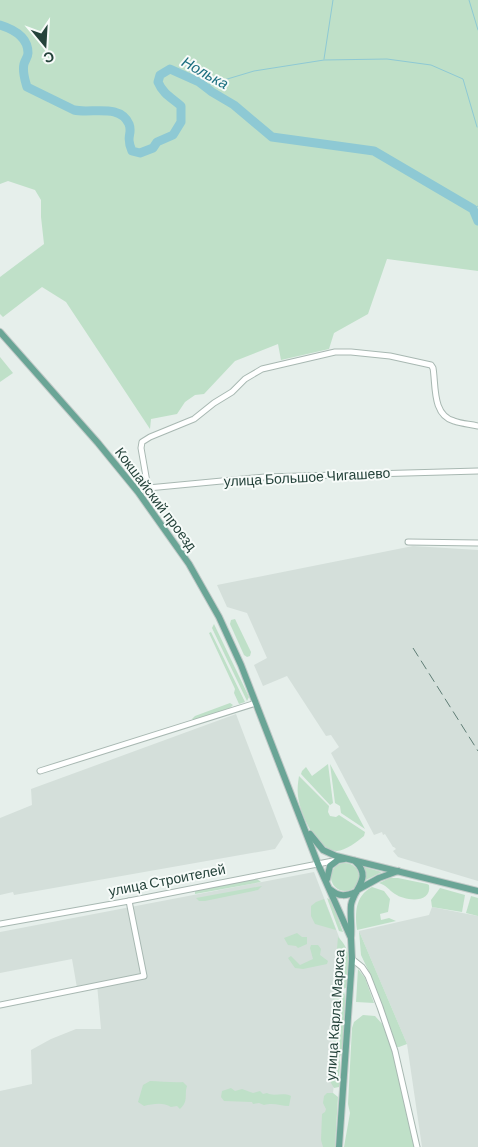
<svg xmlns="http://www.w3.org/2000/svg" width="478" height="1147" font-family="Barlow,sans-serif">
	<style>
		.built { fill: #d4dfda }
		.green { fill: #bfe0c8 }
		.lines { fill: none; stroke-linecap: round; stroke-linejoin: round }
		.stream { stroke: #8ec9d4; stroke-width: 1 }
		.river { stroke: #8ec9d4; stroke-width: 9 }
		.minor-casing { stroke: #a8b8b2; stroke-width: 7 }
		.major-casing { stroke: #c2cac8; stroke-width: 8 }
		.minor { stroke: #fff; stroke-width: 5 }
		.major { stroke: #6aa596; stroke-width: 6 }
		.rail { stroke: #5f7d75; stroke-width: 1; stroke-dasharray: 10 5; stroke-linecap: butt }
		.labels { text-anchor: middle; stroke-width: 4; stroke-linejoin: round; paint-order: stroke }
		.street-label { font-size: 14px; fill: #24423a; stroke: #f7fbf9 }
		.water-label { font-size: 15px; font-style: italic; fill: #1c6f80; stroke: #f7fbf9 }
	</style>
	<rect width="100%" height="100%" fill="#e6efeb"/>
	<!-- built -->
	<g class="built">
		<path d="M 413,546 L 478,550 L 478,881 L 398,857 L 393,851 L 396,849 L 394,847 L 393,847 L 385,834 L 383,835 L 382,832 L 374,835 L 331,753 L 339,747 L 331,735 L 326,736 L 287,676 L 263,686 L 254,665 L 267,658 L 247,613 L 227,607 L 217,585 Z"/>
		<path d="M 236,714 L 283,837 L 275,849 L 14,895 L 13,892 L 0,895 L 0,818 L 32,805 L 31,789 Z"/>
		<path d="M 314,872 L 346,955 L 328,1147 L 0,1147 L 0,1091 L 32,1084 L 31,1050 L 51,1039 L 76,1029 L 101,1029 L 97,984 L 77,988 L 72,959 L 0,973 L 0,932 Z"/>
		<path d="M 432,907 L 478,916 L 478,1147 L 422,1147 L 407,1044 L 359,931 L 429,915 Z"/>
	</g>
	<!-- green -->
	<g class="green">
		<path d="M 0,0 L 478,0 L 478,271 L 387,259 L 368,314 L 334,333 L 329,349 L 281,360 L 278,344 L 235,361 L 204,394 L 195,395 L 185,402 L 177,414 L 151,419 L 150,429 L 66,302 L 42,287 L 3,317 L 0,314 L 0,277 L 44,244 L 41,217 L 41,200 L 35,190 L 8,181 L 0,184 Z"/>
		<path d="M 0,357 L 13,373 L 0,382 Z"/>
		<path d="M 235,619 L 251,652 L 250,656 L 247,657 L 244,655 L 230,624 L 231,620 Z"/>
		<path d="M 214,624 L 249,697 L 247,701 L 212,628 Z"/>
		<path d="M 211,632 L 245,702 L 239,704 L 234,693 L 235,689 L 209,633 Z"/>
		<path d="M 230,703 L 233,705 L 230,708 L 195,720 L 192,719 L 195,716 Z"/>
		<path d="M 328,764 L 333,803 L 330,805 L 301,774 L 302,771 L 306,767 L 312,776 Z"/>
		<path d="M 330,764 L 365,829 L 341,813 L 340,806 L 335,803 Z"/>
		<path d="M 299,776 L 329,806 L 328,812 L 330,816 L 336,817 L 339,815 L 365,832 L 364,836 C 358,841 345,851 337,851 C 316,850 300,814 298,796 C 297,789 298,782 299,776 Z"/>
		<circle cx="345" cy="877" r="14"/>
		<path d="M 364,867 L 382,872 L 366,880 Z"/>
		<path d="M 390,878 L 398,878 L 427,884 L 429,885 C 432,904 405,901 395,894 C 389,890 386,885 379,883 Z"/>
		<path d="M 257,879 L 261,882 L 195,894 L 195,891 L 198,890 Z"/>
		<path d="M 262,886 L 258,890 L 205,901 L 199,901 L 196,898 Z"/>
		<path d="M 372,887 L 384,891 L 390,899 L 388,912 L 380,914 L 381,920 L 389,918 L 396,921 L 357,930 C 355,913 355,896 372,887 Z"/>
		<path d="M 440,888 L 465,895 L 462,912 L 432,907 L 431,900 Z"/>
		<path d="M 471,896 L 478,898 L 478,916 L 466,913 Z"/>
		<path d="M 327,898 L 331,900 L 343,932 L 339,931 Z"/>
		<path d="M 324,899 L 336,930 L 315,924 L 311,916 L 311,906 L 316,902 Z"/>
		<path d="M 359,931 L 407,1044 L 399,1047 L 396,1047 L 370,974 L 361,955 Z"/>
		<path d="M 297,933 L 302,937 L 307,937 L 307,944 L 298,948 L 296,946 L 288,945 L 284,938 Z"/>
		<path d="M 338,937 C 353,951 349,968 348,987 L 343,989 L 334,983 Z"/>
		<path d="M 311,945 L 318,945 L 321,949 L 320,955 L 328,961 L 327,964 L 303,969 L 295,968 L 288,958 L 291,956 L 300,965 L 313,959 L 310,948 Z"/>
		<path d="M 358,969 L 365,978 L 374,1003 L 356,1002 Z"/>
		<path d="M 335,992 L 344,992 C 347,1000 343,1008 346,1014 L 342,1053 L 339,1058 C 342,1067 337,1076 340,1083 L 339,1087 L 334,1088 L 331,1083 L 330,1077 L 337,1001 L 333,999 Z"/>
		<path d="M 363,1015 L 375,1016 L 384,1026 L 393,1052 L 415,1147 L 344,1147 L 350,1113 L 348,1104 L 352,1028 L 354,1022 Z"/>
		<path d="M 150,1081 C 160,1081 174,1083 183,1082 L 187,1086 C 184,1095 189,1101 180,1109 L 177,1106 L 171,1107 C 163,1102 153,1104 144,1106 L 138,1102 L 143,1085 Z"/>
		<path d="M 231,1088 L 235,1091 L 242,1089 L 253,1093 L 260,1091 L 263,1094 L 267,1093 C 273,1097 283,1092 291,1096 L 289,1106 C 280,1106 274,1102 264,1105 L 259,1103 L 253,1104 L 252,1102 L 224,1101 L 221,1097 L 222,1091 Z"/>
		<path d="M 327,1093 L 333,1093 L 338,1097 L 335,1147 L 323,1147 L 321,1140 L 322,1114 L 325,1112 L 326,1109 L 323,1103 L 324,1096 Z"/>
	</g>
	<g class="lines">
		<!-- stream -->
		<g class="stream">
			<path d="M 469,0 L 478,30"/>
			<path d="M 324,59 L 333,0"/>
			<path d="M 204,86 L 254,71 L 324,60 L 387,59 L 431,65 L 463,79 L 477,127"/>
			<path d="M 473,209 L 478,206"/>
		</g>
		<!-- river -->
		<path class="river" d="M 0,25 C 13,29 28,37 28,53 C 28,57 25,60 24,64 C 22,72 25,80 27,87 L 74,110 C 91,114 120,103 129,124 C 133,134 125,136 132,151 L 140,153 L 153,148 L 157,142 L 173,135 L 181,122 L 181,106 C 172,98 163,94 158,82 L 160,75 L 170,69 L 199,82 L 212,92 L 234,105 L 272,137 L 374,151 L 473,209 L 478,221"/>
		<defs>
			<g id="minor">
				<path d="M 148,488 L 141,448 L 142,442 L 150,437 L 194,419 L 214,403 L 232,392 L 245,379 L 262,369 L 335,352 L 351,352 L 390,356 L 431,365 L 433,368 C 436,385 432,415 454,421 C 462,424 470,424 478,426"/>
				<path d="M 138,492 L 148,488 L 265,477 L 478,471"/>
				<path d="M 408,542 L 478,543"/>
				<path d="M 40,771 L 256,703"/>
				<path d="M 0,924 L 129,901 L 338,860"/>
				<path d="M 352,959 L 362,967 L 368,976 L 380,1007 L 395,1051 L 417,1147"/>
				<path d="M 0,1005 L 144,976 L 129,901"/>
			</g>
			<g id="major">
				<path d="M 0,332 L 98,443 L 138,492 L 189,564 L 219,617 L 241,665 L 318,864 L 351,938 L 352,959 L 339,1147"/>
				<path d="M 310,834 L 323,850 L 336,856 L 478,891"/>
				<path d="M 327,879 L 330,866 L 338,860 L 344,859"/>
				<path d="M 359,889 L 379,878 L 398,871"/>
				<path d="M 331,890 C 339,897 346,896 356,892"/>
				<path d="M 351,938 C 352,927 350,916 351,905 C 354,888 373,878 355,861"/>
			</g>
		</defs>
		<!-- minor casing -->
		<use href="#minor" class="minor-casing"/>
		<!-- major casing -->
		<use href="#major" class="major-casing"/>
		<!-- minor -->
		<use href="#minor" class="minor"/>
		<!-- major -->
		<use href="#major" class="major"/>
		<!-- rail -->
		<path class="rail" d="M 413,648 L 478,751"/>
	</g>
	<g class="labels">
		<!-- street labels -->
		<g class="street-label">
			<text transform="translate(307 477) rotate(-3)" y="5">улица Большое Чигашево</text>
			<text transform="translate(156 499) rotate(53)" y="5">Кокшайский проезд</text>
			<text transform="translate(167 880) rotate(-11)" y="5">улица Строителей</text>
			<text transform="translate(335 1015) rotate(-86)" y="5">улица Карла Маркса</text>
		</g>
		<!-- water labels -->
		<g class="water-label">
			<text transform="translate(205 73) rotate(29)" y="5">Нолька</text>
		</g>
	</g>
	<!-- north arrow -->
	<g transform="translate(45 45) rotate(162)" stroke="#f7fbf9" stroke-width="4" paint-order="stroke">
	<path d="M0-4L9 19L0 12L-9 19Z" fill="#24423a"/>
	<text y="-8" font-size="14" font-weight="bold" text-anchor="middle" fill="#24423a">С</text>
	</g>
</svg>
